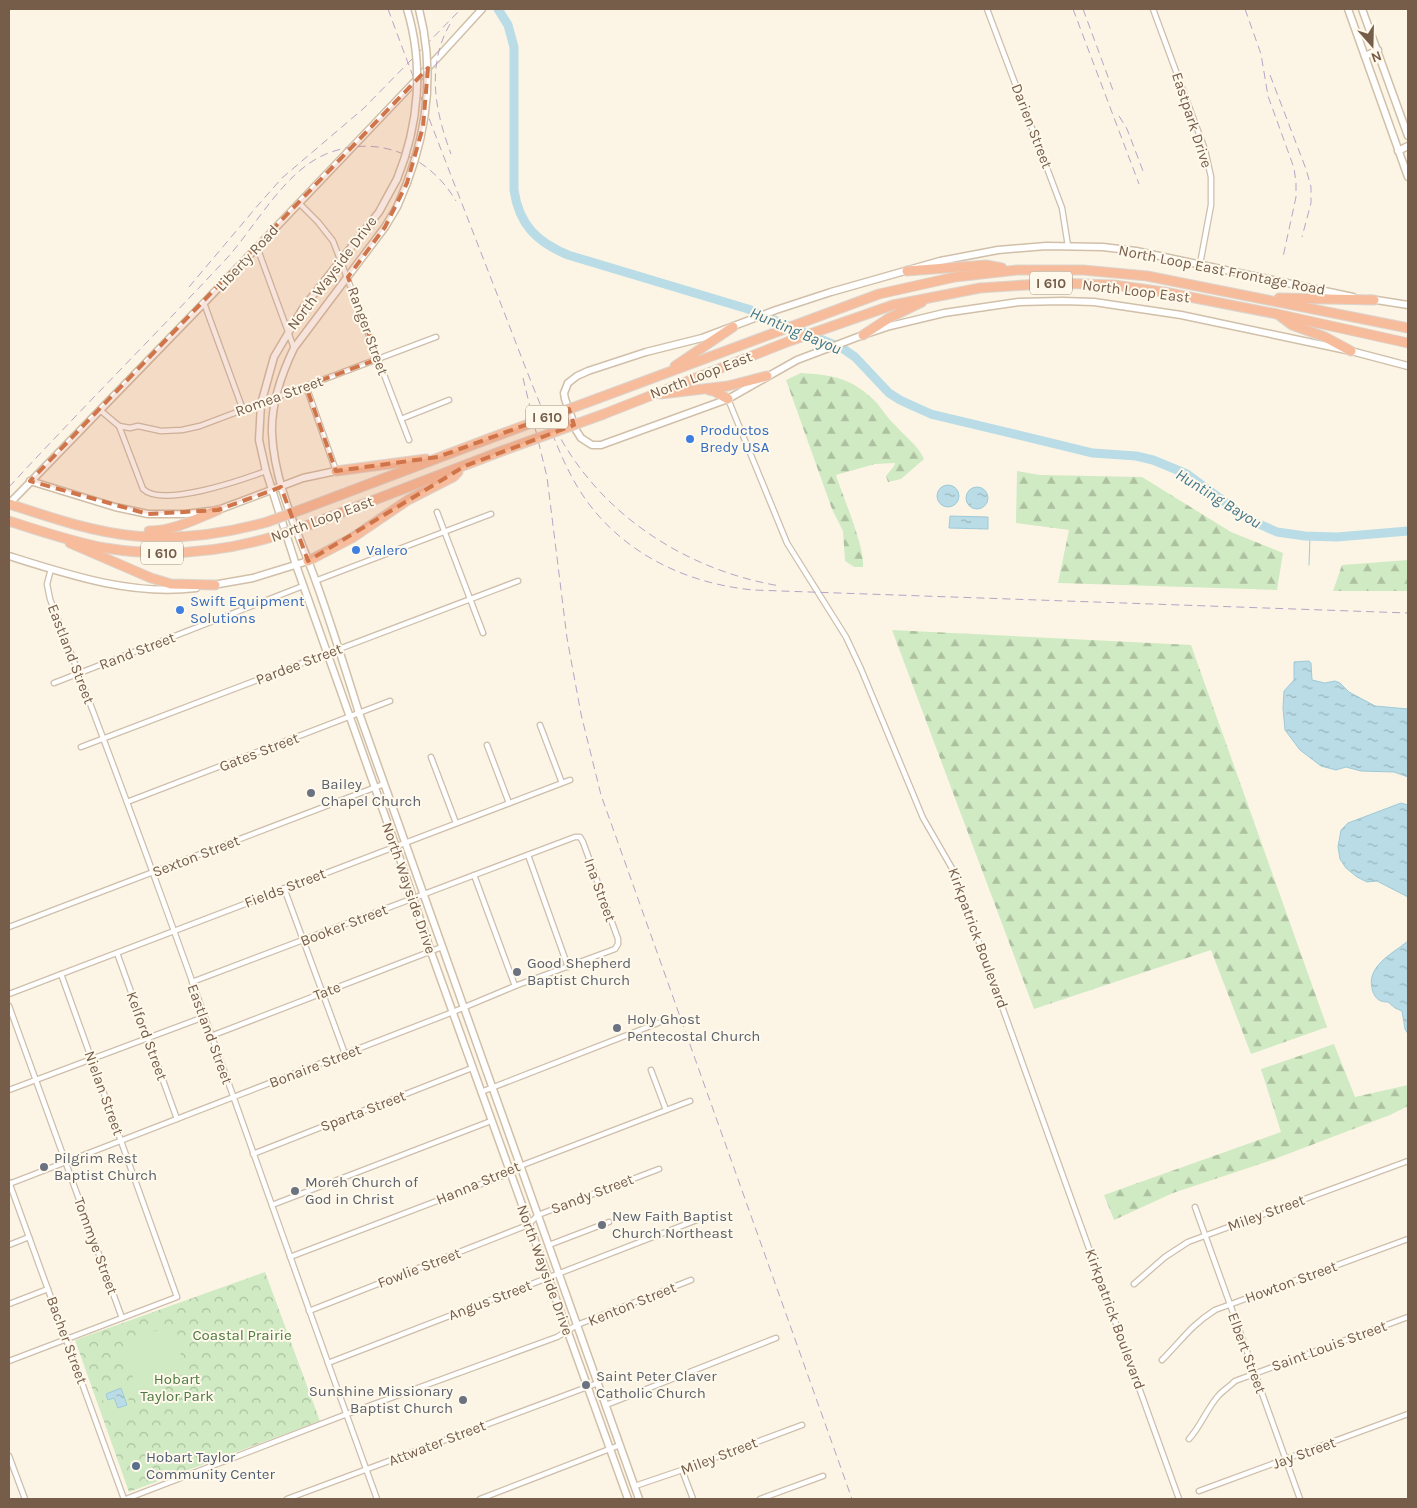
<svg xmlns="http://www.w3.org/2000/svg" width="1417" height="1508" font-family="Karla,sans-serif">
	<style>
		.forest { fill: url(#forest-firs) }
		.park { fill: url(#park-crowns) }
		.garden { fill: #d0eac3 }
		.water { fill: url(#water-ripples); stroke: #9fcad8 }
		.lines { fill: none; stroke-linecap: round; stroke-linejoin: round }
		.stream { stroke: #9fcad8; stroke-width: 1 }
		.river { stroke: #b9dce6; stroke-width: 9 }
		.minor-casing { stroke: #cebeab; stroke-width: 7 }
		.secondary-casing { stroke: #d1bfa8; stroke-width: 9 }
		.motorway-casing { stroke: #dbd5d0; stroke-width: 11 }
		.minor { stroke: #fff; stroke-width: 4.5 }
		.secondary { stroke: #fff; stroke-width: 6 }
		.motorway { stroke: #f7bc9c; stroke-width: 9 }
		.rail { stroke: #b9a3c6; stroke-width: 1; stroke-dasharray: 8 5; stroke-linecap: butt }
		.secondary-bridge-casing { stroke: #d1bfa8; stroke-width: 9; stroke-linecap: butt }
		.motorway-bridge-casing { stroke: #dbd5d0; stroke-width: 11; stroke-linecap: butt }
		.secondary-bridge { stroke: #fff; stroke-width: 6 }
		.motorway-bridge { stroke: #f7bc9c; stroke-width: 9 }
		.marked { fill: #d0754a; fill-opacity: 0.2; stroke: #d0754a; stroke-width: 4; stroke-dasharray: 10 6; stroke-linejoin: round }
		.shop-dot { fill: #3f7fe0; stroke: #fff9ec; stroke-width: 2 }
		.worship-dot { fill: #6b7280; stroke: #fff9ec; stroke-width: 2 }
		.service-dot { fill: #5c6f8a; stroke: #fff9ec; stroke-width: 2 }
		.labels { text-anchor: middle; stroke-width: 4; stroke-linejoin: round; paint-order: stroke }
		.shield { fill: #fff9ec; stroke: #9f8c7b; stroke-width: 1 }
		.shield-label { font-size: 14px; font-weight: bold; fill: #765d4a }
		.street-label { font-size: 15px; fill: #765d4a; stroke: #fff9ec }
		.shop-label { font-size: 15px; fill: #366cbe; stroke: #fff9ec; text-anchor: start }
		.worship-label { font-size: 15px; fill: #5b616d; stroke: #fff9ec; text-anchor: start }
		.park-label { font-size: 15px; fill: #4d7b42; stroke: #fff9ec }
		.service-label { font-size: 15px; fill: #4e5e75; stroke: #fff9ec; text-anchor: start }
		.water-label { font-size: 16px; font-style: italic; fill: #437789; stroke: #fff9ec }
	</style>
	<defs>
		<pattern id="forest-firs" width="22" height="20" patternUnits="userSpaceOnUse" patternTransform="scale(1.25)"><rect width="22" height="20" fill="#d0eac3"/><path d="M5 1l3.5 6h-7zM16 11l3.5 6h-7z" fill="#adc1a0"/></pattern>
		<pattern id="park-crowns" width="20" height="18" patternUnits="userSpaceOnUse" patternTransform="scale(1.25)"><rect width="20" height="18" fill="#d0eac3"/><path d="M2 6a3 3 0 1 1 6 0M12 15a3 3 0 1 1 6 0" fill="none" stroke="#adc1a0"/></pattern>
		<pattern id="water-ripples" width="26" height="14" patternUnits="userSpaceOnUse" patternTransform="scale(1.25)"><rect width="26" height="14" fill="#b9dce6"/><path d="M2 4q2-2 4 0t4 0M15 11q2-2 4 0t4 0" fill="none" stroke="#9bb6bc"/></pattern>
	</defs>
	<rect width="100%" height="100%" fill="#fcf5e5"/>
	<!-- forest -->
	<g class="forest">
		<path d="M 801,373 C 833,375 852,378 876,402 C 883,410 888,419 896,426 C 905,437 918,445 924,459 L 901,479 L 888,482 L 886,476 L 894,466 L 895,463 L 875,464 L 836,475 C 843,497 865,547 863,567 L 854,567 L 845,561 L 843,531 L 832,509 L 786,380 Z"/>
		<path d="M 1017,471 L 1040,475 L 1142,477 L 1231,532 L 1283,553 L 1277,590 L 1058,583 L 1069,530 L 1016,523 Z"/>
		<path d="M 1408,560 L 1408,591 L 1333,591 L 1342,565 Z"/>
		<path d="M 892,630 L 1191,645 L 1327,1027 L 1251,1054 L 1211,950 L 1034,1009 Z"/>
		<path d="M 1334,1044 L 1355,1097 L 1408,1085 L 1408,1106 L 1390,1115 L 1272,1160 L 1173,1193 L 1114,1220 L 1104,1195 L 1281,1132 L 1261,1069 Z"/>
	</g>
	<!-- park -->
	<path class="park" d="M 265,1272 L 320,1421 L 129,1492 L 75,1340 Z"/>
	<!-- garden -->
	<g class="garden">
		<path d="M 176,1326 L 181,1355 L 166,1383 L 140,1396 L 122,1348 L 127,1338 Z"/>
		<path d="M 121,1385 L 124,1386 L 133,1413 L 121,1417 L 118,1414 L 113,1416 L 109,1404 L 105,1405 L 101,1395 L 103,1392 Z"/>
	</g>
	<!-- water -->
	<g class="water">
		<circle cx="948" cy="496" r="11"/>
		<circle cx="977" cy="498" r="11"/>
		<path d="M 950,516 L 988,517 L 988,529 L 949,528 Z"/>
		<path d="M 1309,661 L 1311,663 L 1312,680 L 1325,683 L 1335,681 L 1340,683 L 1349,692 L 1375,706 L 1408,709 L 1408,777 L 1394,772 L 1361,771 L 1346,767 L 1336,770 L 1321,766 L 1300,750 L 1285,730 L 1283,708 L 1284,691 L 1294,680 L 1294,662 Z"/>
		<path d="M 1401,803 L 1408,805 L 1408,897 L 1377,881 L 1367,882 L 1357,877 L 1346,868 L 1340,859 L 1338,847 L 1341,830 L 1348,823 Z"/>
		<path d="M 1408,941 L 1408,1034 L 1405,1029 L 1402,1011 L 1395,1008 L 1388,1002 C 1381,1002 1376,1000 1373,992 C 1364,967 1392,954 1408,941 Z"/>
		<path d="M 121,1388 L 127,1405 L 118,1408 L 114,1398 L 108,1400 L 106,1394 Z"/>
	</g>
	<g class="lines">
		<!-- stream -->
		<path class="stream" d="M 1309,565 L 1310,537"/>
		<!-- river -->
		<path class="river" d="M 498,9 L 508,25 L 514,47 L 514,190 C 519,225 537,242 568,255 L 748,309 L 842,348 L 855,357 L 889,393 L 900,400 L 913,406 L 931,414 L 1093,453 L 1136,456 L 1153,460 L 1187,474 L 1248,519 L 1277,532 L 1305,536 L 1337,537 L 1408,531"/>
		<defs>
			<g id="minor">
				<path d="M 987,9 L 1062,208 L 1068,246"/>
				<path d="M 1153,9 L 1205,150 L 1211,177 L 1211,205 L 1200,264"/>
				<path d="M 299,203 L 318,222 L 333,241 L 409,440"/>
				<path d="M 257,247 L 294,348"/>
				<path d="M 204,303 L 243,410"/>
				<path d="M 306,386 L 336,471"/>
				<path d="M 728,399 L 787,543 L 846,637 L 861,669 L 923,818 L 953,870 L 1179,1499"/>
				<path d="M 100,410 L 119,426 L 143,489 C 162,508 242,480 266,471"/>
				<path d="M 401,419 L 449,400"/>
				<path d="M 119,426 L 130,428 L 138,426 L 161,431 L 182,430 L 200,426 L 436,337"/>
				<path d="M 437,512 L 483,633"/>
				<path d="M 51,569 L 47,584 L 50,599 C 166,897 268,1199 377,1499"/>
				<path d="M 315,581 L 491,514"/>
				<path d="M 54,683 L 303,586"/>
				<path d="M 540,725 L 562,783"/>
				<path d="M 487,745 L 509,803"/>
				<path d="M 81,747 L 518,581"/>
				<path d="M 431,757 L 456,823"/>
				<path d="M 127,802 L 390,701"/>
				<path d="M 528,855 L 568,967"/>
				<path d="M 474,875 L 515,986"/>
				<path d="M 284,888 L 345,1054"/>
				<path d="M 9,927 L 384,784"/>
				<path d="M 117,953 L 177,1119"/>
				<path d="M 9,994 L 570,780"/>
				<path d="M 9,1006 L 122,1318"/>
				<path d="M 211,1036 L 442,947"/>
				<path d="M 651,1070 L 666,1110"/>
				<path d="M 9,1090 L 204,1017"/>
				<path d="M 481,1092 L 658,1023"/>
				<path d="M 253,1154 L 472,1068"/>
				<path d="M 9,1182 L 124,1499"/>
				<path d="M 9,1184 L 453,1012 L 515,986 L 615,949 L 618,944 L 618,939 L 583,842 L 580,837 L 575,837 L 192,982"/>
				<path d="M 272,1205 L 491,1121"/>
				<path d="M 1195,1207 L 1300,1499"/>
				<path d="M 9,1245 L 29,1237"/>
				<path d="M 549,1245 L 609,1222"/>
				<path d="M 290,1257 L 510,1173 L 520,1166 L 690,1101"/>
				<path d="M 1134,1284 L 1165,1257 L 1188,1242 L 1408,1161"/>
				<path d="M 9,1304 L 48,1289"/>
				<path d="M 309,1311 L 528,1225 L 538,1215 L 659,1169"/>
				<path d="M 1162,1360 C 1182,1340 1190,1326 1215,1310 L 1408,1239"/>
				<path d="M 9,1361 L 177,1297 L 61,974"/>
				<path d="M 328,1363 L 707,1216"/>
				<path d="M 606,1405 L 776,1338"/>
				<path d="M 1189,1439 C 1201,1426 1207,1408 1219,1395 C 1224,1390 1230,1386 1235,1381 L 1408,1317"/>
				<path d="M 9,1456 L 25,1499"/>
				<path d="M 682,1470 L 693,1499"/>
				<path d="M 635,1486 L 682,1470 L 802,1425"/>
				<path d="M 1199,1491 L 1408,1414"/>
				<path d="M 126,1499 L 347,1414 L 557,1337 L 577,1325 L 691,1280"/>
				<path d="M 287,1499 L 598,1383"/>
				<path d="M 480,1499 L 620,1445"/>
				<path d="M 760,1499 L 823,1476"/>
			</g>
			<g id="secondary">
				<path d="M 1348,9 L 1408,177"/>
				<path d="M 1362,9 L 1408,136"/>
				<path d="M 1365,56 L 1378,50"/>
				<path d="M 1398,151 L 1408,146"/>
				<path d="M 397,179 L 379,212 L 303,308 L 274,357 L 261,404 L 259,440 L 266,471 L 296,565 L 396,847 L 431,952 L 628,1499"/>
				<path d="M 407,183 L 397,207 L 385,227 L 294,348 C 281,375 271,403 272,433 C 274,483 298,532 315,579 C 331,623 345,668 359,713 L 639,1499"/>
				<path d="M 1353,297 L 1136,251 L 1103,247 L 1046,246 L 998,250 L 940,261 L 831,292 L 776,310 L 702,338 L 646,352 L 588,371 L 577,376 L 568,383 L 564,393 L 565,399 L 576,430 L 581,438 L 592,445 L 601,445 L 728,399 L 797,360 L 863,335 L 890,326 L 944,313 L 1019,302 L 1062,301 L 1094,302 L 1181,315 L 1351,351 L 1408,366"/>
				<path d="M 1370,299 L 1408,305"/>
				<path d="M 30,481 L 115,507 L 148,514 L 185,514 L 218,510 L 303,478 L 336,471"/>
				<path d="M 9,504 L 204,303 L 440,55 L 482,9"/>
				<path d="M 9,556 C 69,575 132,596 196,588"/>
				<path d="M 213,585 L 253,578 L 308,561"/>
			</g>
			<g id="motorway">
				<path d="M 907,271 L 986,265 L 1002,268"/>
				<path d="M 1279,298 L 1374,300"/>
				<path d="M 1280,316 L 1292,325 L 1325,337 L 1351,351"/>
				<path d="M 863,335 L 889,318 L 922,302"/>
				<path d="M 675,366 L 733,327"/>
				<path d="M 709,390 L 714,391 L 728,399"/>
				<path d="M 661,394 L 728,386 L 767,376"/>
				<path d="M 599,398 L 879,294 L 955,277 L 1017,270 L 1083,270 L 1147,276 L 1408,328"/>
				<path d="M 604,414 L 787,342 L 893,305 L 980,288 L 1056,283 L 1114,285 L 1164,292 L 1277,314 L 1408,343"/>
				<path d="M 336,471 L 426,459"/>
				<path d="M 9,504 C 49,517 92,532 135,536 C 180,540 224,534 267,522"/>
				<path d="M 303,509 L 496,436"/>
				<path d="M 9,521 C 40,531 72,542 105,548 C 161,557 218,553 272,537"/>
				<path d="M 309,525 L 502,451"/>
				<path d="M 149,531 C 173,531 196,519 218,510"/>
				<path d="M 70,543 L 151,578 L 171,584 L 215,585"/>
				<path d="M 308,561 L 352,538 L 408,500 L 453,477 L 458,472"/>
			</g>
		</defs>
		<!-- minor casing -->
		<use href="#minor" class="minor-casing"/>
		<!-- secondary casing -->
		<use href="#secondary" class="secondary-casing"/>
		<!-- motorway casing -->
		<use href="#motorway" class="motorway-casing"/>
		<!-- minor -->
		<use href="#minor" class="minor"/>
		<!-- secondary -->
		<use href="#secondary" class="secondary"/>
		<!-- motorway -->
		<use href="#motorway" class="motorway"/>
		<!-- rail -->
		<g class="rail">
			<path d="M 388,9 C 425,110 465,211 504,312 C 518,348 531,383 546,418 C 560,453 572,485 597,514 C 637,560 693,584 753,590 L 1408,613"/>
			<path d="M 1073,9 L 1139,184"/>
			<path d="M 1083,9 L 1114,93"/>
			<path d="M 1245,9 L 1261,54 L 1268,96 L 1294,168 L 1296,183 L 1296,197 L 1283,257"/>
			<path d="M 450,24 C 426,66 435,111 451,154"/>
			<path d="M 1270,75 L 1306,169 L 1311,187 L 1311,203 L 1302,237"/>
			<path d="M 1119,116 L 1127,129 L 1143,171"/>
			<path d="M 189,287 L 259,204 L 282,178 L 363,109 L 461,9"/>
			<path d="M 523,378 L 547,477 L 567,638 L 581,714 L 601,795 L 852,1499"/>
			<path d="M 555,428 C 599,514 685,570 780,586"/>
			<path d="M 9,487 C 81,409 156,334 228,257 C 257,224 285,171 326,154 C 377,133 430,156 456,201"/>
		</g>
		<defs>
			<g id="secondary-bridge">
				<path d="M 397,179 C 419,125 424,65 407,9"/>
				<path d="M 407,183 C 428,127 434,67 419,9"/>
			</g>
			<g id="motorway-bridge">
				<path d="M 496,436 L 599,398"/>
				<path d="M 502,451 L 604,414"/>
				<path d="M 267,522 L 303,509"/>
				<path d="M 272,537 L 309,525"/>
			</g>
		</defs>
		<!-- secondary-bridge casing -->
		<use href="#secondary-bridge" class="secondary-bridge-casing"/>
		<!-- motorway-bridge casing -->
		<use href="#motorway-bridge" class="motorway-bridge-casing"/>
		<!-- secondary-bridge -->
		<use href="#secondary-bridge" class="secondary-bridge"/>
		<!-- motorway-bridge -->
		<use href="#motorway-bridge" class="motorway-bridge"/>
	</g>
	<!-- marked area -->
	<path class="marked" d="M 428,68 L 423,127 L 407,183 L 385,227 L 348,277 L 378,359 L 306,386 L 336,471 L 438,457 L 569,409 L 574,425 L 465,466 L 308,561 L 281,487 L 218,510 L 148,514 L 30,481 Z"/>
	<!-- markers -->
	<g class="shop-dot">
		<circle cx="690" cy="439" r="5"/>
		<circle cx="356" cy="550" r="5"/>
		<circle cx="180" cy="610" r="5"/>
	</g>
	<g class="worship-dot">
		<circle cx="311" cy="793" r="5"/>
		<circle cx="517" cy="972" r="5"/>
		<circle cx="617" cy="1028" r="5"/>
		<circle cx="44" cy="1167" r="5"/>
		<circle cx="295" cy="1191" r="5"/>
		<circle cx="602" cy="1225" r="5"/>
		<circle cx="586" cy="1385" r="5"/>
		<circle cx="463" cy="1400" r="5"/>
	</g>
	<circle class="service-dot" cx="136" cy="1466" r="5"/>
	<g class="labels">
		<!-- shield labels -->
		<g class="shield">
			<rect x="1030" y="271.5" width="42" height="23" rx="4"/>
			<rect x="526" y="405.5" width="42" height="23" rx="4"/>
			<rect x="141" y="541.5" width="42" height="23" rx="4"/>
		</g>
		<g class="shield-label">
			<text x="1051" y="288">I 610</text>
			<text x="547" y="422">I 610</text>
			<text x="162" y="558">I 610</text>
		</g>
		<!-- street labels -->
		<g class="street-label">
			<text transform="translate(1192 120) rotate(72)" y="5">Eastpark Drive</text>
			<text transform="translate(1032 126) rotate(69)" y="5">Darien Street</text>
			<text transform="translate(247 258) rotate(-47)" y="5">Liberty Road</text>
			<text transform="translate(1222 270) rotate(11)" y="5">North Loop East Frontage Road</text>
			<text transform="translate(332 273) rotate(-53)" y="5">North Wayside Drive</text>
			<text transform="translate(1136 291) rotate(7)" y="5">North Loop East</text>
			<text transform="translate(368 331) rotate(70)" y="5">Ranger Street</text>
			<text transform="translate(701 375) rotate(-21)" y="5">North Loop East</text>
			<text transform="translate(279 396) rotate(-20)" y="5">Romea Street</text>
			<text transform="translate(322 519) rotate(-20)" y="5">North Loop East</text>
			<text transform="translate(137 651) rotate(-21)" y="5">Rand Street</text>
			<text transform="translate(71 654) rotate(69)" y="5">Eastland Street</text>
			<text transform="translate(299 664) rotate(-21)" y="5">Pardee Street</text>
			<text transform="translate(259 752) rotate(-21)" y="5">Gates Street</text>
			<text transform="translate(196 856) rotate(-21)" y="5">Sexton Street</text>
			<text transform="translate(285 888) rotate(-21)" y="5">Fields Street</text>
			<text transform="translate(409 888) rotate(71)" y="5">North Wayside Drive</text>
			<text transform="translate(600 890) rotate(70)" y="5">Ina Street</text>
			<text transform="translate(344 925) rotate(-21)" y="5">Booker Street</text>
			<text transform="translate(978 938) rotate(70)" y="5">Kirkpatrick Boulevard</text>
			<text transform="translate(327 991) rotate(-21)" y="5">Tate</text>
			<text transform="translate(210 1034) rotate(70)" y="5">Eastland Street</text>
			<text transform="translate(147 1036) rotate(70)" y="5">Kelford Street</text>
			<text transform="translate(315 1066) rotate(-21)" y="5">Bonaire Street</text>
			<text transform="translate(104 1093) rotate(70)" y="5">Nielan Street</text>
			<text transform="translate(363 1111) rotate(-21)" y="5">Sparta Street</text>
			<text transform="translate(478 1183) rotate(-23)" y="5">Hanna Street</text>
			<text transform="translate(592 1194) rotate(-21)" y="5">Sandy Street</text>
			<text transform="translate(1266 1213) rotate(-20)" y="5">Miley Street</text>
			<text transform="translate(96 1246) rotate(70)" y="5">Tommye Street</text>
			<text transform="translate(419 1268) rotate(-21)" y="5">Fowlie Street</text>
			<text transform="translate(545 1270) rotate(70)" y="5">North Wayside Drive</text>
			<text transform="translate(1291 1282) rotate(-20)" y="5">Howton Street</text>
			<text transform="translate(490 1300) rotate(-21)" y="5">Angus Street</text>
			<text transform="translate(632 1304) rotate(-22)" y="5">Kenton Street</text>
			<text transform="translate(1115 1319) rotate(70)" y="5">Kirkpatrick Boulevard</text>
			<text transform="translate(67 1340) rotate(70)" y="5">Bacher Street</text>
			<text transform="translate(1329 1346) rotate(-20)" y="5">Saint Louis Street</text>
			<text transform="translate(1247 1353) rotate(70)" y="5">Elbert Street</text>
			<text transform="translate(437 1443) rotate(-21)" y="5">Attwater Street</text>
			<text transform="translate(1304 1453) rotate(-20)" y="5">Jay Street</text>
			<text transform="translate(719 1456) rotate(-21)" y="5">Miley Street</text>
		</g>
		<!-- shop labels -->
		<g class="shop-label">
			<text x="700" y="435">Productos<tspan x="700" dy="17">Bredy USA</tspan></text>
			<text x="366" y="555">Valero</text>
			<text x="190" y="606">Swift Equipment<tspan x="190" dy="17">Solutions</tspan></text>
		</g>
		<!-- worship labels -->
		<g class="worship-label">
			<text x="321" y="789">Bailey<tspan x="321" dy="17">Chapel Church</tspan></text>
			<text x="527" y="968">Good Shepherd<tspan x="527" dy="17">Baptist Church</tspan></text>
			<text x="627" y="1024">Holy Ghost<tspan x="627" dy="17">Pentecostal Church</tspan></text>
			<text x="54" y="1163">Pilgrim Rest<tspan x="54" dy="17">Baptist Church</tspan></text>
			<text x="305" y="1187">Moreh Church of<tspan x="305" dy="17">God in Christ</tspan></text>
			<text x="612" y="1221">New Faith Baptist<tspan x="612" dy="17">Church Northeast</tspan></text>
			<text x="596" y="1381">Saint Peter Claver<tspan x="596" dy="17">Catholic Church</tspan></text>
			<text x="453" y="1396" text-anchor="end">Sunshine Missionary<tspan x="453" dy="17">Baptist Church</tspan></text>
		</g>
		<!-- park labels -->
		<g class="park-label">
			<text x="242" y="1340">Coastal Prairie</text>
			<text x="177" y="1384">Hobart<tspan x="177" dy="17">Taylor Park</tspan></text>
		</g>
		<!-- service labels -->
		<g class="service-label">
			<text x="146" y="1462">Hobart Taylor<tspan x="146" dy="17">Community Center</tspan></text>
		</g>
		<!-- water labels -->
		<g class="water-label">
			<text transform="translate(796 330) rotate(23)" y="6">Hunting Bayou</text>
			<text transform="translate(1219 498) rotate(32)" y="6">Hunting Bayou</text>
		</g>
	</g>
	<!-- border -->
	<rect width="1417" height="1508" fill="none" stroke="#765d4a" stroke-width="20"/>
	<!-- north arrow -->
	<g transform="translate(1372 45) rotate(160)" stroke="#fff9ec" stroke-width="4" paint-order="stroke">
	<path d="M0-4L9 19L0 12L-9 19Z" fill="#765d4a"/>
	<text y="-8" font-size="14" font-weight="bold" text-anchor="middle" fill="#765d4a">N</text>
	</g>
</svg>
